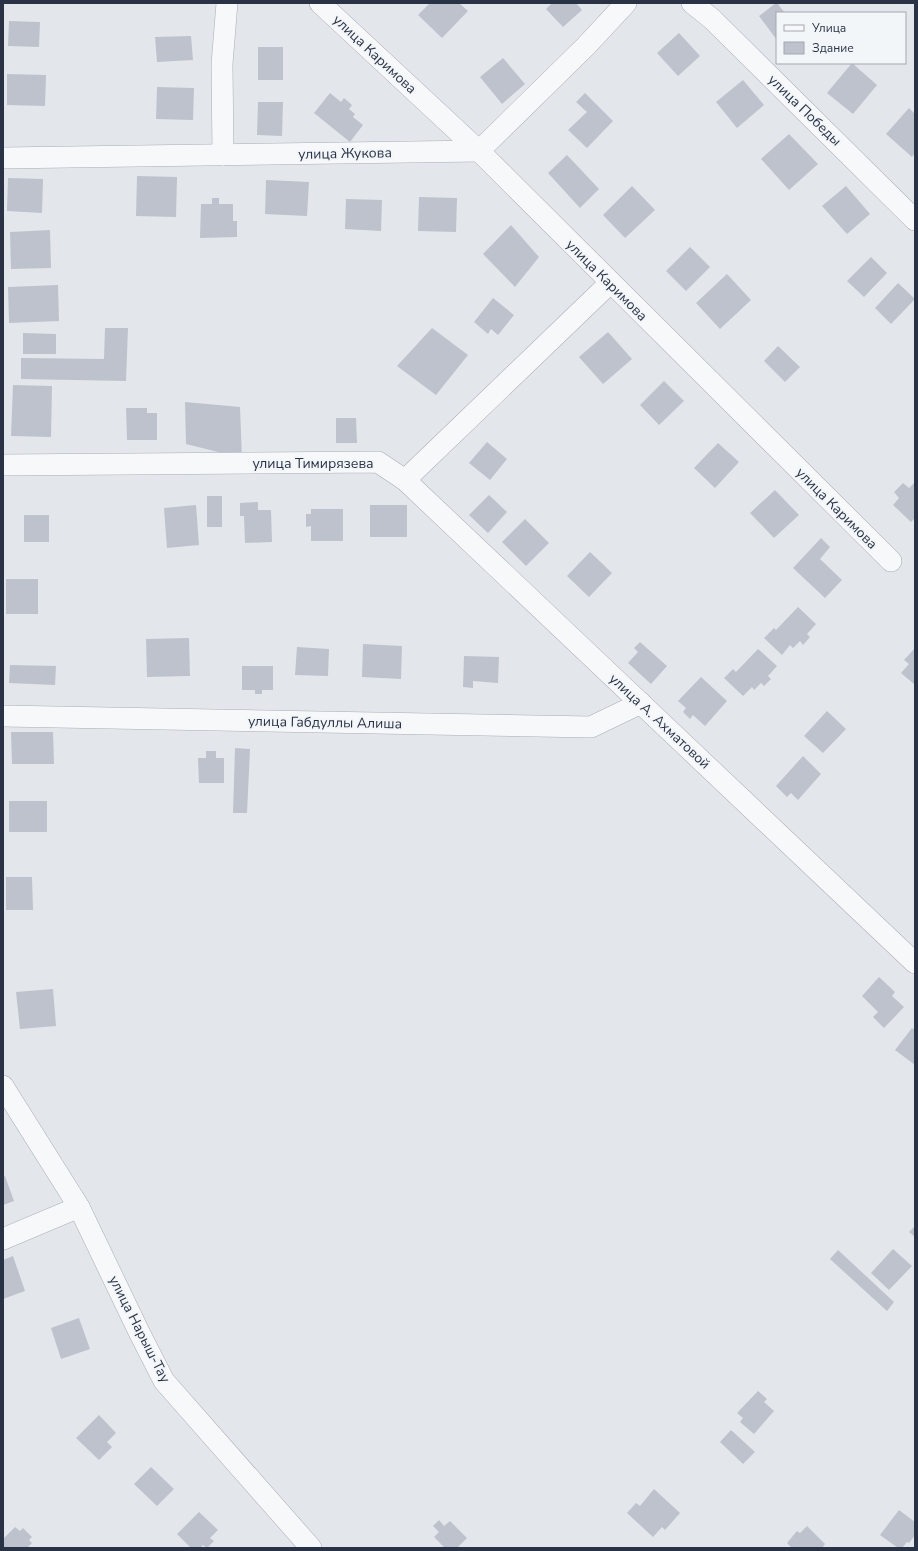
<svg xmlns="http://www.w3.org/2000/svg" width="918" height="1551" font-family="'Nunito Sans',sans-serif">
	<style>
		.building { fill: #bdc2cc }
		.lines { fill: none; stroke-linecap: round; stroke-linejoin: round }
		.minor-casing { stroke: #a8adb7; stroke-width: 22 }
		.minor { stroke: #f7f8fa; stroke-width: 21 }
		.labels { text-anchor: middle; stroke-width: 4; stroke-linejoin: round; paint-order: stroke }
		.street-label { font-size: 14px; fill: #2a3346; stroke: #f3f6f9 }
	</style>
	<rect width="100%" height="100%" fill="#e3e7ec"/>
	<!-- building -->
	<g class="building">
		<path d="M 430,3 L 459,3 L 468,11 L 442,38 L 418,15 Z"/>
		<path d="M 552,3 L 576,3 L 582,10 L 563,27 L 546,9 Z"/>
		<path d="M 776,3 L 777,3 L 785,13 L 777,13 L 777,40 L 759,16 Z"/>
		<path d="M 9,21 L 40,22 L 39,47 L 8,46 Z"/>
		<path d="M 679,33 L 700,56 L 678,76 L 657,53 Z"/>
		<path d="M 191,36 L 193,60 L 157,62 L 155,37 Z"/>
		<rect x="258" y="47" width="25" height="33"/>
		<path d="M 503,58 L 525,84 L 502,104 L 480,77 Z"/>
		<path d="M 852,63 L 877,85 L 853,114 L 827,93 Z"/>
		<path d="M 7,74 L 46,75 L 45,106 L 7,105 Z"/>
		<path d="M 743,80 L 764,105 L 737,128 L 716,102 Z"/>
		<path d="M 157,87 L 194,88 L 193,120 L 156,119 Z"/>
		<path d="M 330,93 L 341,102 L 344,98 L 352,105 L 349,109 L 355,114 L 353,117 L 363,125 L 350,142 L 314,113 Z"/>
		<path d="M 585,93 L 613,121 L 587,148 L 568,130 L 587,112 L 576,102 Z"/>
		<path d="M 258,102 L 283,102 L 282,136 L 257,135 Z"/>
		<path d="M 909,108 L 915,114 L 915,153 L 912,157 L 886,134 Z"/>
		<path d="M 789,134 L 818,164 L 789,190 L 761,159 Z"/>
		<path d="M 567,155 L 599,189 L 580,208 L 548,173 Z"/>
		<path d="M 137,176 L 177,177 L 176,217 L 136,216 Z"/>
		<path d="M 8,178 L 43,179 L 42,213 L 7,211 Z"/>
		<path d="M 266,180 L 309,182 L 307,216 L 265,214 Z"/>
		<path d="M 632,186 L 655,210 L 625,238 L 603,215 Z"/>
		<path d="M 846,186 L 870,214 L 847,234 L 822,206 Z"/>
		<path d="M 419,197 L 457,198 L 456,232 L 418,231 Z"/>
		<path d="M 212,198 L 219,198 L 219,204 L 233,204 L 233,221 L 237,221 L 237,237 L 200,238 L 201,204 L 212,204 Z"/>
		<path d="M 346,199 L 382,200 L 381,231 L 345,229 Z"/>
		<path d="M 511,225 L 539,257 L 515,287 L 483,254 Z"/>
		<path d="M 50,230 L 51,268 L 11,269 L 10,232 Z"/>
		<path d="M 690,247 L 710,267 L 686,291 L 666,271 Z"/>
		<path d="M 871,257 L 887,273 L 864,297 L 847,281 Z"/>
		<path d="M 727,274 L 751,300 L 720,329 L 696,303 Z"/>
		<path d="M 898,283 L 915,299 L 891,324 L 875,308 Z"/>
		<path d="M 58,285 L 59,321 L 9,323 L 8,287 Z"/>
		<path d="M 493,298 L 514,315 L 498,335 L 491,329 L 488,334 L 474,322 Z"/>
		<path d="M 105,328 L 128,328 L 126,381 L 21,379 L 21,358 L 104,359 Z"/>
		<path d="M 432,328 L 468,355 L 436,395 L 397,366 Z"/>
		<path d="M 608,332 L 632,359 L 603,384 L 579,357 Z"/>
		<path d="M 23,333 L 56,334 L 56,354 L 23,354 Z"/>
		<path d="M 778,346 L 800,367 L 785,382 L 764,361 Z"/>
		<path d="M 664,381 L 684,401 L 659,425 L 640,405 Z"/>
		<path d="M 13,385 L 52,386 L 51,437 L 11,436 Z"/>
		<path d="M 185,402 L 240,407 L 242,458 L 186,444 Z"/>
		<path d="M 126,408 L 147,408 L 147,413 L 157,413 L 157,440 L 127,440 Z"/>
		<path d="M 336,418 L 356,418 L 357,443 L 336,443 Z"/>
		<path d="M 487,442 L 507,459 L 490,480 L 469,463 Z"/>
		<path d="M 718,443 L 739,462 L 715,488 L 694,468 Z"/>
		<path d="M 915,482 L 915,518 L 911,522 L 893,505 L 899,498 L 894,492 L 903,483 L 909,488 Z"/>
		<path d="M 775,490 L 799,515 L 774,538 L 750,513 Z"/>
		<path d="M 489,495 L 507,512 L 488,533 L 469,515 Z"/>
		<rect x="207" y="496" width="15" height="31"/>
		<path d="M 258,502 L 258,510 L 271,510 L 272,542 L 245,543 L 244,516 L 240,516 L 240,503 Z"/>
		<path d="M 196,505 L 199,545 L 167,548 L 164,508 Z"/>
		<rect x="370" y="505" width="37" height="32"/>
		<path d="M 311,509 L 343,509 L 343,541 L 311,541 L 311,526 L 306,527 L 306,514 L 311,514 Z"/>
		<rect x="24" y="515" width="25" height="27"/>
		<path d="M 525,519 L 549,543 L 526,566 L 502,542 Z"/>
		<path d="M 821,538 L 830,547 L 820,559 L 842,580 L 825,598 L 793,568 Z"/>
		<path d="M 590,552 L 612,573 L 589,597 L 567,576 Z"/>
		<rect x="6" y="579" width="32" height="35"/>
		<path d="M 798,607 L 816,624 L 807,634 L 810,637 L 803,645 L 800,641 L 793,648 L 790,645 L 782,655 L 764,638 L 774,628 L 776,630 Z"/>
		<path d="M 189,638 L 190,676 L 147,677 L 146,639 Z"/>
		<path d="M 640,642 L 667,666 L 651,684 L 628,663 L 638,652 L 634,648 Z"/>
		<path d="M 363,644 L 402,646 L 401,679 L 362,677 Z"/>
		<path d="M 297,647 L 329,649 L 328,676 L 295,675 Z"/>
		<path d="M 758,649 L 777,666 L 768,676 L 771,679 L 764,686 L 761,683 L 754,690 L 752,687 L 743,696 L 724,678 L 733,669 L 736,672 Z"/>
		<path d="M 914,649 L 915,650 L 915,685 L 901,673 L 909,664 L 904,660 Z"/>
		<path d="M 464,656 L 499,657 L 498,683 L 473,681 L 473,688 L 463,687 Z"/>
		<path d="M 10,665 L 56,666 L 55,685 L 9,683 Z"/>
		<path d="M 242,666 L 273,666 L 273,690 L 262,690 L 262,694 L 255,694 L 255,690 L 242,690 Z"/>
		<path d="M 701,677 L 727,701 L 705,726 L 693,715 L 690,719 L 683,712 L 686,708 L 678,701 Z"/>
		<path d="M 827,711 L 846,729 L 823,753 L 804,736 Z"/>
		<path d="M 11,732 L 53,732 L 54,764 L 12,764 Z"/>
		<path d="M 235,748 L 250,749 L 247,813 L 233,813 Z"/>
		<path d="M 206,751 L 216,751 L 216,758 L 224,758 L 224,783 L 199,783 L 198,758 L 206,758 Z"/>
		<path d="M 803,756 L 821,774 L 798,800 L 791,793 L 787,797 L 776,786 Z"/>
		<rect x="9" y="801" width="38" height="31"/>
		<path d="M 6,877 L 32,877 L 33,910 L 6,910 Z"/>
		<path d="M 879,977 L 895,992 L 892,996 L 904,1007 L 884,1028 L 873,1017 L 878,1012 L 862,996 Z"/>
		<path d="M 53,989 L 56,1026 L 20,1029 L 16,992 Z"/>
		<path d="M 912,1028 L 915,1030 L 915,1065 L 895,1050 Z"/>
		<path d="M 5,1176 L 14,1201 L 3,1205 L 3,1177 Z"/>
		<path d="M 915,1226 L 915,1237 L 909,1232 Z"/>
		<path d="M 893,1249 L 912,1266 L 889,1290 L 871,1273 Z"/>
		<path d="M 838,1250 L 894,1302 L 887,1311 L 830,1259 Z"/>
		<path d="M 13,1256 L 25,1291 L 3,1299 L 3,1260 Z"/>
		<path d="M 79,1318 L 90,1349 L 61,1359 L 51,1328 Z"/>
		<path d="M 758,1391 L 767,1399 L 764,1402 L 774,1411 L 754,1434 L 740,1422 L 743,1418 L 737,1413 Z"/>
		<path d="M 99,1415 L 116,1433 L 107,1442 L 112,1447 L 99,1460 L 76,1438 Z"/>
		<path d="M 731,1430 L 755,1452 L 743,1464 L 720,1442 Z"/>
		<path d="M 151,1467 L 174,1489 L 157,1506 L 134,1484 Z"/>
		<path d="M 654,1489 L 680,1513 L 665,1530 L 662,1527 L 653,1537 L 627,1513 L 636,1503 L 640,1506 Z"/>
		<path d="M 899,1510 L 915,1522 L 915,1535 L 909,1543 L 907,1542 L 902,1548 L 898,1548 L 880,1535 Z"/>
		<path d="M 199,1512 L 218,1530 L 210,1538 L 214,1541 L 207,1548 L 203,1545 L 200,1548 L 191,1548 L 177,1534 Z"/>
		<path d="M 439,1520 L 444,1526 L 450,1521 L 467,1538 L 457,1548 L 445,1548 L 434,1537 L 439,1532 L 433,1526 Z"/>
		<path d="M 807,1526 L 825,1544 L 822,1548 L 792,1548 L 787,1543 L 797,1531 L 800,1533 Z"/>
		<path d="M 15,1527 L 20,1531 L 23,1528 L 32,1537 L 29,1540 L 32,1543 L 27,1548 L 3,1548 L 3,1539 Z"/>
	</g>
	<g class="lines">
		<defs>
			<g id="minor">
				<path d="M 320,3 L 479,151 L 891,561"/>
				<path d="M 692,3 L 712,19 L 915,220"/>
				<path d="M 223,155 L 222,64 L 227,3"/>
				<path d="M 3,158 L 479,151 L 586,46 L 626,3"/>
				<path d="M 3,465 L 378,462 L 405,480 L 915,963"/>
				<path d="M 405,480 L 610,283"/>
				<path d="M 3,716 L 591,727 L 641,703"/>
				<path d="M 3,1086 L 79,1207 L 140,1334 L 164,1381 L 311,1548"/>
				<path d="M 3,1239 L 79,1207"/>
			</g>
		</defs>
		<!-- minor casing -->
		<use href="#minor" class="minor-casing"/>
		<!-- minor -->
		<use href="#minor" class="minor"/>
	</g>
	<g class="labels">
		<!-- street labels -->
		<g class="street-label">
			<text transform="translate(375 54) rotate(43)" y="5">улица Каримова</text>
			<text transform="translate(805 110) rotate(44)" y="5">улица Победы</text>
			<text transform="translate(345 153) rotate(-1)" y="5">улица Жукова</text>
			<text transform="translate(607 280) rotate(45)" y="5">улица Каримова</text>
			<text x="313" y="468">улица Тимирязева</text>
			<text transform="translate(837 508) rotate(45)" y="5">улица Каримова</text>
			<text transform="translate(660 721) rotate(43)" y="5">улица А. Ахматовой</text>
			<text transform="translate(325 722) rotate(1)" y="5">улица Габдуллы Алиша</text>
			<text transform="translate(140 1329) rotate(63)" y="5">улица Нарыш-Тау</text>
		</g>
	</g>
	<!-- border -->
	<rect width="918" height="1551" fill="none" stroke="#2a3346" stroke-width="8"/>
	<!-- legend -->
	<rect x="776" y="12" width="130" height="52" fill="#f3f6f9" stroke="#a3a8b1"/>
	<rect x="784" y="25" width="20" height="6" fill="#f7f8fa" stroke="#a3a8b1"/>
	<text x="812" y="32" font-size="12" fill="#2a3346">Улица</text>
	<rect x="784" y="42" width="20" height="12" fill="#bdc2cc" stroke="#a3a8b1"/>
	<text x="812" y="52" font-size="12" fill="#2a3346">Здание</text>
</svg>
